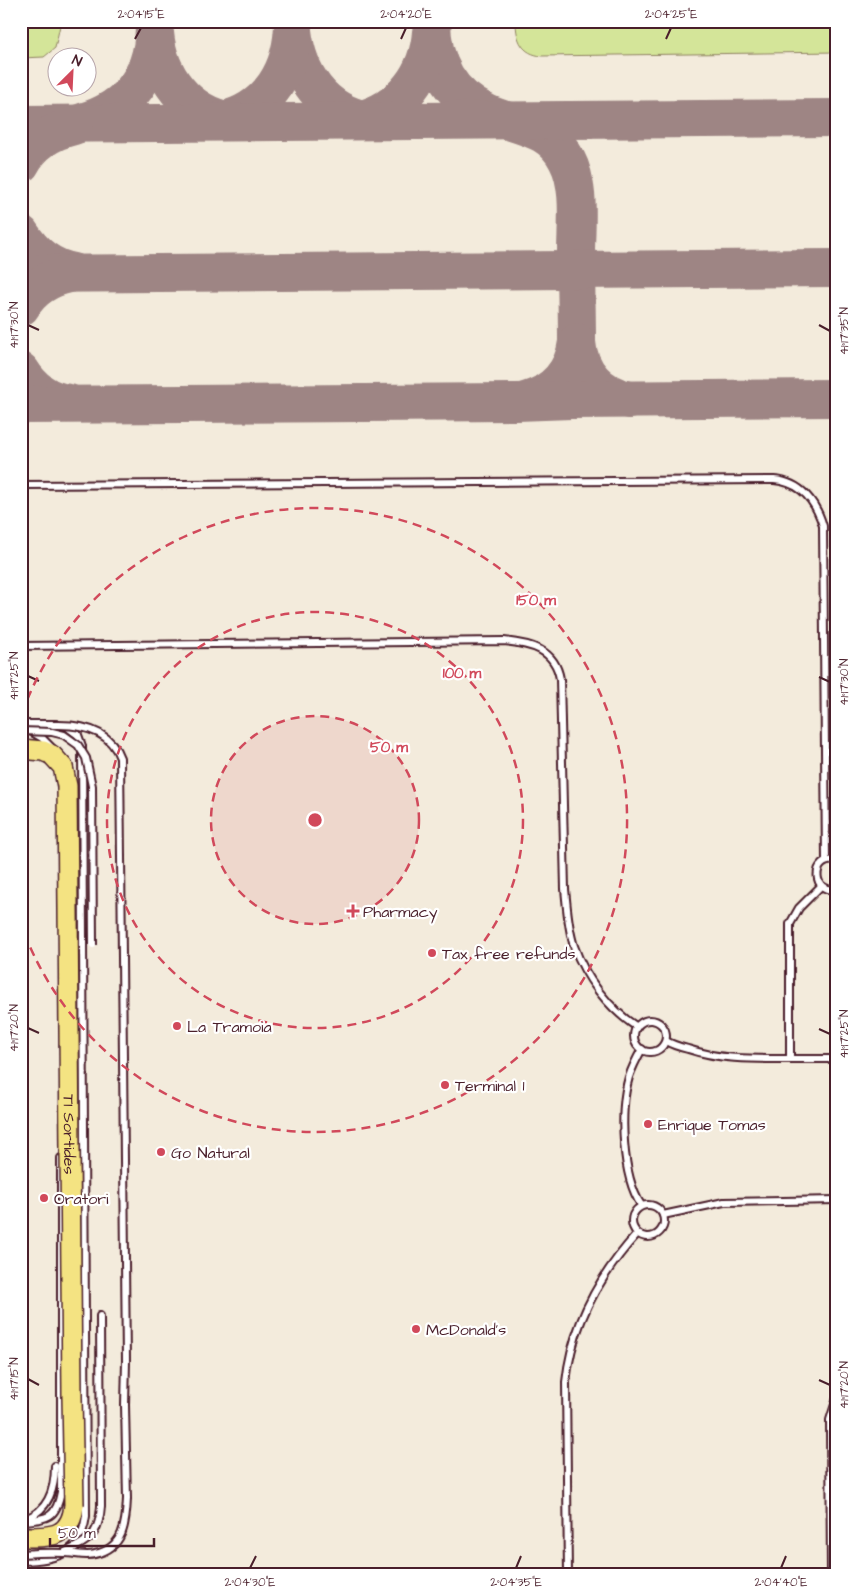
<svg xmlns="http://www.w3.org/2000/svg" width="858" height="1595" font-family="'Architects Daughter',sans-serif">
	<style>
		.grass { fill: #d4e599; stroke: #8f8262 }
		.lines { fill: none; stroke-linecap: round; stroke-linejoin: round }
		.taxiway { stroke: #9e8584; stroke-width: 38 }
		.service-casing { stroke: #4a1f2b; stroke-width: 10 }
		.primary-casing { stroke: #4a1f2b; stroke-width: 22 }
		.service { stroke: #fff; stroke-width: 6 }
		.primary { stroke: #f4e382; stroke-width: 19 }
		.service-bridge-casing { stroke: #4a1f2b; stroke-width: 10; stroke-linecap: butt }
		.primary-bridge-casing { stroke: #4a1f2b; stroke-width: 22; stroke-linecap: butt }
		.service-bridge { stroke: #fff; stroke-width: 6 }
		.primary-bridge { stroke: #f4e382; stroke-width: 19 }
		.ticks { fill: none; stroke: #4a1f2b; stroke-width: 2 }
		.ring { fill: none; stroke: #d1495b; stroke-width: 2.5; stroke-dasharray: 9 6 }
		.poi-dot { fill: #d1495b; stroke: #fff; stroke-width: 2 }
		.labels { text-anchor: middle; stroke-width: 4.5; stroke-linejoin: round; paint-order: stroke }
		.poi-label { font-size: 16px; fill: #4a1f2b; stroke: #fff; text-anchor: start }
		.street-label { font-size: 16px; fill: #4a1f2b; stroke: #fff }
		.centre { fill: #d1495b; stroke: #fff; stroke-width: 2.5 }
		.ring-label { font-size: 15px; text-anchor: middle; font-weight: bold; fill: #d1495b; stroke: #fff; stroke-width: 4.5; stroke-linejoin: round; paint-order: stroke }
		.neatline { fill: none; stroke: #4a1f2b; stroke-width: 2 }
		.ticks-label { font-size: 12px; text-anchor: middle; fill: #4a1f2b }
	</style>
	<rect width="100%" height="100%" fill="#f3ebdc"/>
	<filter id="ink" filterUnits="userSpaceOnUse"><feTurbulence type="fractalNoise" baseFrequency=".02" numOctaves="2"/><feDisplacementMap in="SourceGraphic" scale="10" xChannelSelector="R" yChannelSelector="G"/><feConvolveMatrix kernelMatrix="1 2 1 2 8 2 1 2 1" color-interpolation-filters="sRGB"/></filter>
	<g filter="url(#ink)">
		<!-- grass -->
		<g class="grass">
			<path d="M 21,21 L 61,21 L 55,48 L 44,57 L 21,58 Z"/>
			<path d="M 516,21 L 837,21 L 837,52 L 542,56 C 522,54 516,40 516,21 Z"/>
		</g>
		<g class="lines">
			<!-- taxiway -->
			<g class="taxiway">
				<path d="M 432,21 C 432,62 448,95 487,113 C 518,127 550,126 567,160 C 581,186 576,225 576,254 C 576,283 577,313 577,342"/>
				<path d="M 293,31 C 298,75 322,111 367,120"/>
				<path d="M 155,33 C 159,76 186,113 230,121"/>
				<path d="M 359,120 C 402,109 428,74 431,32"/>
				<path d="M 220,121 C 269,111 293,69 293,21"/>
				<path d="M 82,122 C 132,108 155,72 154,21"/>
				<path d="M 21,124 L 837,118"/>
				<path d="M 21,164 C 32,143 52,131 74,126"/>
				<path d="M 21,234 C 34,254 50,268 74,272"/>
				<path d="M 21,274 L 837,268"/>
				<path d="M 21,307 C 32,288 49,278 69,274"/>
				<path d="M 21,371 C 32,389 49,401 69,403"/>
				<path d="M 525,401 C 554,393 573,372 577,342 C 579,372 600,395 630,400"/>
				<path d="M 21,405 L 517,402 L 571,400 L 837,398"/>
			</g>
			<defs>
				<g id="service">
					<path d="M 21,485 L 774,480 C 801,482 816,502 823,526 L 826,861"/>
					<path d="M 21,646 L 504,641 C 531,644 555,649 560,679 L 565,889 C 567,908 568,928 574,946 C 585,978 609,1009 637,1027"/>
					<path d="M 21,724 L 56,724"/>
					<path d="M 30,731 L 42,738 L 53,749"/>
					<path d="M 121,857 L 126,1361 L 125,1405 L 127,1499"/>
					<path d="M 837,861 C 810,856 812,895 837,889"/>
					<path d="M 821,886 L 799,908 L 790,924 L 790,1059 L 837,1059"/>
					<circle cx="650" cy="1036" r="16"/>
					<path d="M 666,1041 C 672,1045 680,1047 688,1049 C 721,1060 755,1059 790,1059"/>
					<path d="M 836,1200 L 837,1233"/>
					<circle cx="648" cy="1221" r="16"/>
					<path d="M 641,1205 C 622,1176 619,1111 629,1077 C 632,1068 637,1058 642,1049"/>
					<path d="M 663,1215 L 724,1202 L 837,1200"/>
					<path d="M 100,1316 L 101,1506"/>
					<path d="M 27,1518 C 49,1510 55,1487 55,1466"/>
					<path d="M 21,1521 C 46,1519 56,1520 61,1492 L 61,1158"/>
					<path d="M 21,1561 C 55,1560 81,1555 86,1516 L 82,746 L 78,735 L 66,726"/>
					<path d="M 568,1574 L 566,1382 C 572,1325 600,1275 637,1234"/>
					<path d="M 831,1574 L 830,1420 L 837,1398"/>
				</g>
				<g id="primary">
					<path d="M 21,749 L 43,751 L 52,755"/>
					<path d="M 21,1537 C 49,1537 71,1539 74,1505"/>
				</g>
			</defs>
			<!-- service casing -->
			<use href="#service" class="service-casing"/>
			<!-- primary casing -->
			<use href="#primary" class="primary-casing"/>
			<!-- service -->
			<use href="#service" class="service"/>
			<!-- primary -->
			<use href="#primary" class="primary"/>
			<defs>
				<g id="service-bridge">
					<path d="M 53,725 C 80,724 110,729 120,758 L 121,857"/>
					<path d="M 21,731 L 52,732 L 64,735 L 78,745 L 86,758 L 92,786 L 93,945"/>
					<path d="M 65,1552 C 90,1541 99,1535 101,1506"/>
					<path d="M 21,1554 C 35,1553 50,1552 64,1553 C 74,1553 86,1557 95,1554 C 124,1548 126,1523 127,1499"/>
				</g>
				<g id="primary-bridge">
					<path id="s1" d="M 52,755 L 63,767 L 67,786 L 72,1397 L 74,1505"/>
				</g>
			</defs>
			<!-- service-bridge casing -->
			<use href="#service-bridge" class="service-bridge-casing"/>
			<!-- primary-bridge casing -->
			<use href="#primary-bridge" class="primary-bridge-casing"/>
			<!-- service-bridge -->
			<use href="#service-bridge" class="service-bridge"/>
			<!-- primary-bridge -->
			<use href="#primary-bridge" class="primary-bridge"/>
		</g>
	</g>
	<!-- ticks -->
	<path class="ticks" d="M 135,39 L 141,28M 401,39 L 406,28M 666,39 L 671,28M 28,325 L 39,330M 819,325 L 830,331M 28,676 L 39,681M 819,677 L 830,682M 28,1028 L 39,1033M 819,1029 L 830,1034M 28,1379 L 39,1385M 819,1380 L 830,1385M 250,1568 L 256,1556M 516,1568 L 521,1556M 781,1568 L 786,1556"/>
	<!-- distance rings -->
	<circle cx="315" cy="820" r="104" fill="#d1495b" fill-opacity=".12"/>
	<g class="ring">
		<circle cx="315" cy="820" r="104"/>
		<circle cx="315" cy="820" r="208"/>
		<path d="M22 713A312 312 0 1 1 22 927"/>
	</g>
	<!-- markers -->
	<g class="poi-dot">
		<path d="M350.5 903.5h5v5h5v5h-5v5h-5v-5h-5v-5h5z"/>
		<circle cx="432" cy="953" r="5"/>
		<circle cx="177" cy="1026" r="5"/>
		<circle cx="445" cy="1085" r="5"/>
		<circle cx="648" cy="1124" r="5"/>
		<circle cx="161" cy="1152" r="5"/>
		<circle cx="44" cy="1198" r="5"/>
		<circle cx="416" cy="1329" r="5"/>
	</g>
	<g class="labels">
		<!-- poi labels -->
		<g class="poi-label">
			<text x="363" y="917">Pharmacy</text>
			<text x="442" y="959">Tax free refunds</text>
			<text x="187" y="1032">La Tramoia</text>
			<text x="455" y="1091">Terminal 1</text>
			<text x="658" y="1130">Enrique Tomas</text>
			<text x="171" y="1158">Go Natural</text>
			<text x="54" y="1204">Oratori</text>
			<text x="426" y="1335">McDonald's</text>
		</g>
		<!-- street labels -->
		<g class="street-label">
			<text dy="6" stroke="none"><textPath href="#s1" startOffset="384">T1 Sortides</textPath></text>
		</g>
	</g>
	<circle cx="315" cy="820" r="8" class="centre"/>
	<g class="ring-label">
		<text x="536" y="605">150 m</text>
		<text x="462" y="678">100 m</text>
		<text x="389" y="752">50 m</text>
	</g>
	<!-- margin -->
	<rect width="858" height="1595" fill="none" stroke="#fff" stroke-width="55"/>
	<!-- north arrow -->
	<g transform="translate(72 72) rotate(24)"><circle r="24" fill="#ffffff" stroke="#b7a5aa"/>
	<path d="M0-4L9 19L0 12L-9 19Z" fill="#d1495b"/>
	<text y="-8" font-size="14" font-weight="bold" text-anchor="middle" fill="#4a1f2b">N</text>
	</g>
	<!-- scale -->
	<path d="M50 1538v8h104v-8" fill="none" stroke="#4a1f2b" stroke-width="2.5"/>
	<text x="58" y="1538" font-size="15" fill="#4a1f2b" stroke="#ffffff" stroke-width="4" paint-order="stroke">50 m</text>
	<rect x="28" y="28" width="802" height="1540" class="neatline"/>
	<g class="ticks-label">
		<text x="141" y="18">2°04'15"E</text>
		<text x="406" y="18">2°04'20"E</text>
		<text x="671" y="18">2°04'25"E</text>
		<text transform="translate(14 325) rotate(-90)" y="4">41°17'30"N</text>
		<text transform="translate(844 331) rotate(-90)" y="4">41°17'35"N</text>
		<text transform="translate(14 676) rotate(-90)" y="4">41°17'25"N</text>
		<text transform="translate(844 682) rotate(-90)" y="4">41°17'30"N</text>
		<text transform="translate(14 1028) rotate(-90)" y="4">41°17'20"N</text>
		<text transform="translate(844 1034) rotate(-90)" y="4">41°17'25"N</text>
		<text transform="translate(14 1379) rotate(-90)" y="4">41°17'15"N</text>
		<text transform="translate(844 1385) rotate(-90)" y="4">41°17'20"N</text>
		<text x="250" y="1586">2°04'30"E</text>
		<text x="516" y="1586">2°04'35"E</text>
		<text x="781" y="1586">2°04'40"E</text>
	</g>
</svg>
